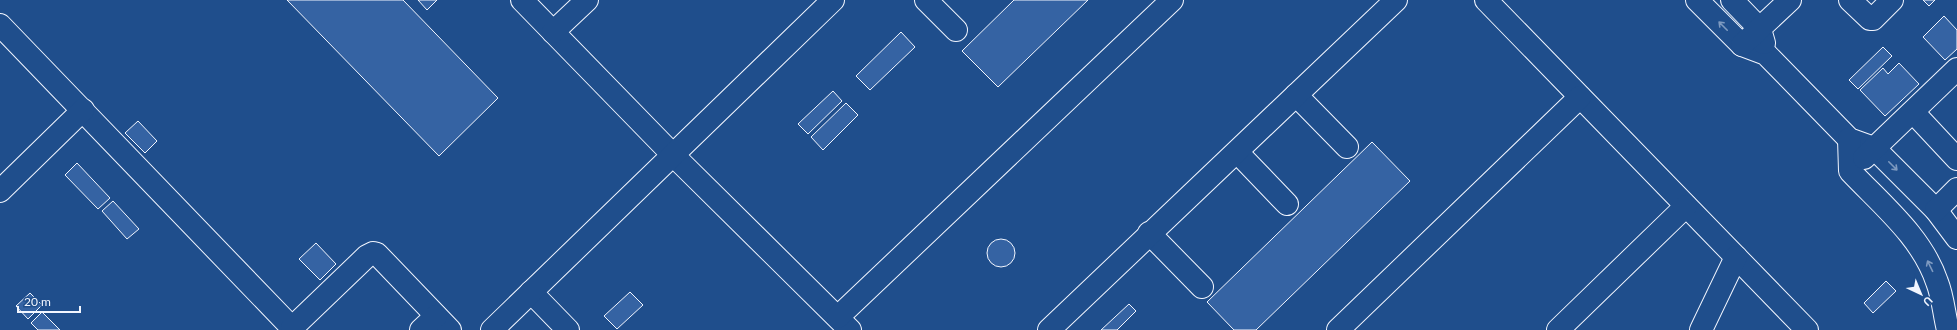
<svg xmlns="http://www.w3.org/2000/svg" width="1957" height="330" font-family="Lato,sans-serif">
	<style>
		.building { fill: #3563a3; stroke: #f2f6ff }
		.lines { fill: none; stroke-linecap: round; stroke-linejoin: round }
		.minor-casing { stroke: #f2f6ff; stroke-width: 24 }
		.minor { stroke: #1f4e8c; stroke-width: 22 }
		.oneway { stroke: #7e9ac0 }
	</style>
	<rect width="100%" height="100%" fill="#1f4e8c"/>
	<!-- building -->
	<g class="building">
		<path d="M 287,0 L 403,0 L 498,98 L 439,156 Z"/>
		<path d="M 418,0 L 437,0 L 427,10 Z"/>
		<path d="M 1014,0 L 1088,0 L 998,87 L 962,51 Z"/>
		<path d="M 1923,0 L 1935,0 L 1929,6 Z"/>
		<path d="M 1944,16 L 1957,30 L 1957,49 L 1945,60 L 1923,37 Z"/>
		<path d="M 901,32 L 915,47 L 870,90 L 856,76 Z"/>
		<path d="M 1883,47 L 1892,56 L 1858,89 L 1849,80 Z"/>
		<path d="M 1899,63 L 1919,84 L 1885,116 L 1860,90 L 1883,68 L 1888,74 Z"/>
		<path d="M 833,91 L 842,101 L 808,134 L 798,124 Z"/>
		<path d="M 846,103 L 858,115 L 823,150 L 811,137 Z"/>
		<path d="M 138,121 L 157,141 L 145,153 L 125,133 Z"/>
		<path d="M 1372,142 L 1410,181 L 1256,330 L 1234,330 L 1207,302 Z"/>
		<path d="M 77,163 L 110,198 L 98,209 L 65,175 Z"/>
		<path d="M 113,201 L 139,229 L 127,239 L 102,211 Z"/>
		<circle cx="1001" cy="253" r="14"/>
		<path d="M 316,243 L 336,264 L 320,280 L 299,259 Z"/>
		<path d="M 1886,281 L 1896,291 L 1873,313 L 1864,303 Z"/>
		<path d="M 630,292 L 643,305 L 617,329 L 604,316 Z"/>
		<path d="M 30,293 L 42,305 L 28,319 L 16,306 Z"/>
		<path d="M 1129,304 L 1136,311 L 1117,330 L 1101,330 Z"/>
		<path d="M 42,312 L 60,330 L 38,330 L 31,323 Z"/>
	</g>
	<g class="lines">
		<defs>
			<g id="minor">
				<path d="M 522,0 L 673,155 L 850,330"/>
				<path d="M 926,0 L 956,30"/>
				<path d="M 1486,0 L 1807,330"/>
				<path d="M 1697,0 L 1742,45 L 1766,54 L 1849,139 L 1874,148 L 1936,210 L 1957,238"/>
				<path d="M 1732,0 L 1760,29 L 1764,43"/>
				<path d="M 1850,0 L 1870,19 L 1873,19 L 1892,0"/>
				<path d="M 0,25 L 294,330"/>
				<path d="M 553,32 L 587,0"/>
				<path d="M 1742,45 L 1790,0"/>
				<path d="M 1296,95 L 1347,147"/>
				<path d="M 1913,112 L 1957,159"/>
				<path d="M 1849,139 L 1850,171 C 1882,205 1922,237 1937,282 C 1943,297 1944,314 1948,330"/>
				<path d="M 1237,152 L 1287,204"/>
				<path d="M 1864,158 L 1957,69"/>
				<path d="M 0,191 L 83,110"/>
				<path d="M 1936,210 L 1957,189"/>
				<path d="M 1149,233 L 1202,287"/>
				<path d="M 531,292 L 568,330"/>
				<path d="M 838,317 L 1172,0"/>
				<path d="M 292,328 L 367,256 L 373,253 L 377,254 L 450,330"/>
				<path d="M 421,330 L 436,316"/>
				<path d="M 492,330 L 833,0"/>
				<path d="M 1049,330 L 1396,0"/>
				<path d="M 1338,330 L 1580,97"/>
				<path d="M 1558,330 L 1686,206"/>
				<path d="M 1701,330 L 1736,257"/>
			</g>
		</defs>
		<!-- minor casing -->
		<use href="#minor" class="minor-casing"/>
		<!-- minor -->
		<use href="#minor" class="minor"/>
	</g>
	<!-- one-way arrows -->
	<defs><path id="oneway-shaft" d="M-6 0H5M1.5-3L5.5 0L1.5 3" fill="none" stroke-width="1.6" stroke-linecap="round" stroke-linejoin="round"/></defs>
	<g class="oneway">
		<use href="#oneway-shaft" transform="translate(1723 26) rotate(-135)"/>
		<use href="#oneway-shaft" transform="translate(1893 166) rotate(45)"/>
		<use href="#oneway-shaft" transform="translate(1930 266) rotate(-116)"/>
	</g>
	<!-- north arrow -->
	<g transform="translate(1921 294) rotate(136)" stroke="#1f4e8c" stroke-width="3" paint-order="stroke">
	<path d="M0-3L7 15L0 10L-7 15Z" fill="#f2f6ff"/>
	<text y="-6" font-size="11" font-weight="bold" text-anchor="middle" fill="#f2f6ff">U</text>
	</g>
	<!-- scale -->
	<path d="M18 306v6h62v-6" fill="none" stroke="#f2f6ff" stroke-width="2"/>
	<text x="24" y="306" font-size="12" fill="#f2f6ff" stroke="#1f4e8c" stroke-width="3" paint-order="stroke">20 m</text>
</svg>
